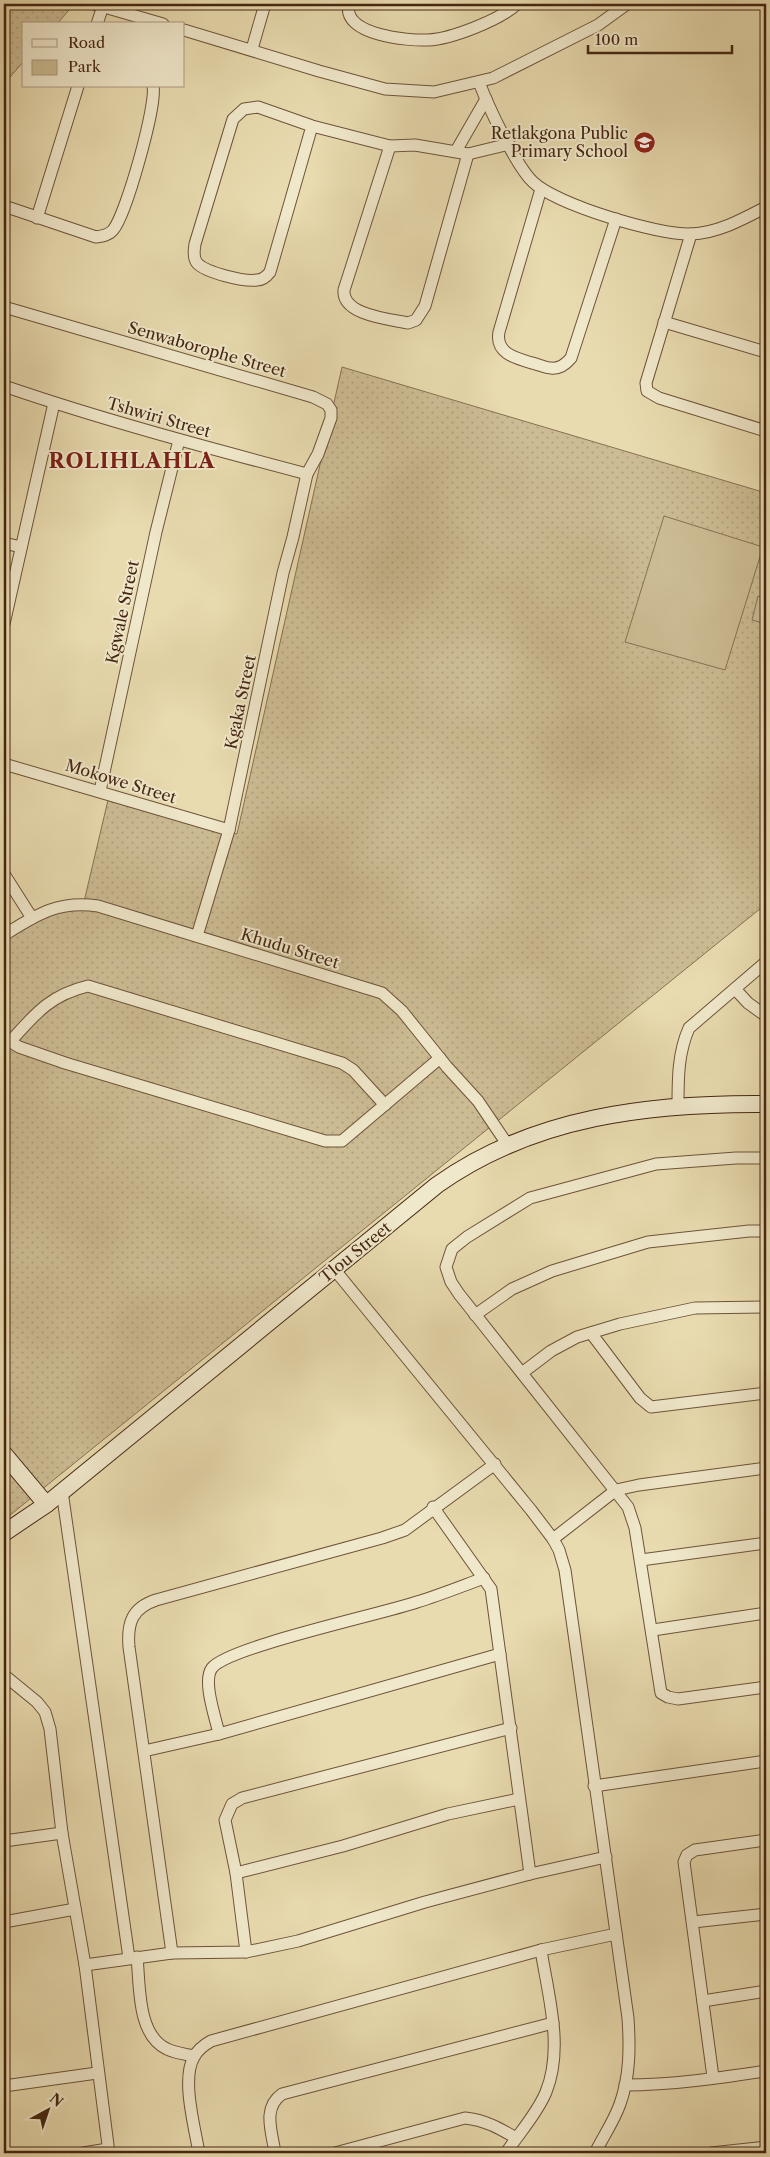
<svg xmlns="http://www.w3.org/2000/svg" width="770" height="2157" font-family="'Libre Caslon Text',serif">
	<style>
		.grass { fill: url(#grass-dots); stroke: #887153 }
		.park { fill: #ccbc94; stroke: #887153 }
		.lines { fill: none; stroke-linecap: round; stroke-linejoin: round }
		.street-casing { stroke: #6e5339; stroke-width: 13 }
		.secondary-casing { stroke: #452612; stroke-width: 18 }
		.street { stroke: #f0e8cb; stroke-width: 11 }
		.secondary { stroke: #f0e8cb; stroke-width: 16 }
		.labels { text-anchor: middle; stroke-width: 4; stroke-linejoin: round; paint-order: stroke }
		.poi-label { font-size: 16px; fill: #452612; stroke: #f0e8cb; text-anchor: end }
		.street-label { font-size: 16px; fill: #452612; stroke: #f0e8cb }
		.district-label { font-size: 21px; font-weight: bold; letter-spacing: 1px; fill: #7a1f14; stroke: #f0e8cb }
	</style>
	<defs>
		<pattern id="grass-dots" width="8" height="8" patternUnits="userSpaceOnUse" patternTransform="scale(1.25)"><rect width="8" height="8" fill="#ccbc94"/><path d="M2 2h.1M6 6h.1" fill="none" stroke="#b1a17f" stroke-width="1.8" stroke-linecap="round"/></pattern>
	</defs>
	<rect width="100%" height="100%" fill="#e8dbaf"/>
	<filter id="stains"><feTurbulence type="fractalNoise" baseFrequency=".004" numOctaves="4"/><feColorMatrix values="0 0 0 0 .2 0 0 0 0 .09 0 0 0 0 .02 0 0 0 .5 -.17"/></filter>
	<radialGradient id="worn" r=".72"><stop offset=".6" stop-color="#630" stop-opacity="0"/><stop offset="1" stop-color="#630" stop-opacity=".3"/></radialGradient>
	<!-- grass -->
	<g class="grass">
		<path d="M 4,4 L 73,5 L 57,24 L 24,24 L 24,61 L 4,84 Z"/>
		<path d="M 342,367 L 766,493 L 766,904 L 4,1520 L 4,937 L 29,917 L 83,906 L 108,800 L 237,834 Z"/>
	</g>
	<!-- park -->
	<g class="park">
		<path d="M 664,516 L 763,547 L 725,670 L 625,642 Z"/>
		<path d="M 758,596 L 766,599 L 766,624 L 752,620 Z"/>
	</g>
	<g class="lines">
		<defs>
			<g id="street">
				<path d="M 94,4 L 163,24"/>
				<path d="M 349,4 C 341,35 409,41 428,40 C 451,39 500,20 517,4"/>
				<path d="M 97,24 L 103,6"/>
				<path d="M 184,30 L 319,71 L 385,89 L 434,92 L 493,78 L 598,25 L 627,4"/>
				<path d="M 252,49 L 265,4"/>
				<path d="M 479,82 C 488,106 516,166 533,182 C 557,205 658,235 691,234 C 718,233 743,219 766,207"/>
				<path d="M 312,126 L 270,272 C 267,276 263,280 257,280 C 245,282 206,273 197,263 C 193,258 194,250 195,244 L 233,119 L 244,109 L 258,107 L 312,126 L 390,146 L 415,145 L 468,154 L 509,144"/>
				<path d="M 390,146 L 344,290 C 342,315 389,319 408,323 L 416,320 L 425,306 L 468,154"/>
				<path d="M 456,151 L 486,99"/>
				<path d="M 541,189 L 499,332 C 495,353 515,358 532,363 C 538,364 545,368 551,368 C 559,369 566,364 571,358 L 616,219"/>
				<path d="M 4,206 L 96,237 C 103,236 109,235 113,230 C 126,215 157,105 153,86"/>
				<path d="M 37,218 L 78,86"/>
				<path d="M 691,234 L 646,383 L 647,391 L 659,398 L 766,431"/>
				<path d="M 4,307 L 313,397 L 327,404 L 331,410 L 331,418 L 318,454 L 307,474 L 293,537 L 283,573 L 229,830 L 197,936"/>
				<path d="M 664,322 L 766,352"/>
				<path d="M 4,386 C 103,420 205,447 307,474"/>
				<path d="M 4,543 L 21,547"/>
				<path d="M 4,624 L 54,403"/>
				<path d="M 4,764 L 229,830"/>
				<path d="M 100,791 L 156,532 L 179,440"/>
				<path d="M 4,874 L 32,918"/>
				<path d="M 4,935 C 36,915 58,900 98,906 L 382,993 L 402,1011 L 447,1067 L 478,1101 L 507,1144"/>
				<path d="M 735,989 L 748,1003 L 766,1016"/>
				<path d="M 4,1038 L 19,1047 L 65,1063 L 325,1141 L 342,1141 L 440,1058"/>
				<path d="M 10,1042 C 35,1014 50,995 88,986 L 342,1063 L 353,1070 L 385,1105"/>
				<path d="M 678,1105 C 678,1078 678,1053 689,1028 L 766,962"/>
				<path d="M 766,1158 L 736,1158 L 656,1164 L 530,1198 L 467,1237 L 452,1249 L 446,1267 L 451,1282 L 459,1294 L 628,1507 L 635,1528 L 661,1693 L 668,1697 L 678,1699 L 766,1687"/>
				<path d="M 334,1269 L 531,1510 L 553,1539 L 559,1550 L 565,1570 L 628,2018 C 630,2047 630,2076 620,2104 C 614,2121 603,2137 595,2153"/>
				<path d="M 475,1315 L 512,1289 L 552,1271 L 648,1242 L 749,1231 L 766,1231"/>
				<path d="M 591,1333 L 640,1398 L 651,1407 L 766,1393"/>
				<path d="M 522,1373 L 551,1351 L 577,1337 L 620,1324 L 695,1308 L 766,1307"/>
				<path d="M 62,1491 L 129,1958"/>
				<path d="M 433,1507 L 491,1589 L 530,1874"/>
				<path d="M 553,1539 L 616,1490 L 639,1485 L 766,1468"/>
				<path d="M 641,1560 L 766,1543"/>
				<path d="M 653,1630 L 766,1613"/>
				<path d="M 4,1675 L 37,1702 L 45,1712 L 50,1729 L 62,1833 L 85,1965 L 109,2153"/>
				<path d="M 219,1734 C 216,1719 202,1681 212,1668 C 228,1647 382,1614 417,1602 C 440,1595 462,1586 484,1578"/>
				<path d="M 144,1751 L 219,1734 L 500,1654"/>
				<path d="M 594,1786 L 766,1761"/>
				<path d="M 4,1841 L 62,1833"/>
				<path d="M 236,1873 L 343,1846 L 448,1814 L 519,1799"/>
				<path d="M 4,1922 L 75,1909"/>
				<path d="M 693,1922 L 766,1914"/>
				<path d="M 246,1952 L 236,1873 L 225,1820 L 232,1804 L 242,1798 L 511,1728"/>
				<path d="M 172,1953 L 129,1647 C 127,1623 132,1608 156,1600 L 382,1538 L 405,1530 L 495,1464"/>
				<path d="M 137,1957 C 140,1986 137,2035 167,2049 C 175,2053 185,2054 194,2056"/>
				<path d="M 85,1965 L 172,1953 L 246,1952 L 298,1941 L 425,1902 L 530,1874 L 606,1857"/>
				<path d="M 703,2001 L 766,1991"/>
				<path d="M 713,2077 L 684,1862 L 687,1855 L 695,1850 L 766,1840"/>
				<path d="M 625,2085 C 672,2085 719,2078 766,2071"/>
				<path d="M 4,2086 L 97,2073"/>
				<path d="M 83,2153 L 108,2149"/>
				<path d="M 199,2153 C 195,2128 181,2079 194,2057 C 198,2049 204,2045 211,2041 L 541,1950 L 616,1934"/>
				<path d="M 275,2153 C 272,2132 262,2108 282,2094 L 553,2023"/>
				<path d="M 335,2153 L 465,2118 C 485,2120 499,2128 516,2138"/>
				<path d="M 506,2153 C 519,2133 537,2114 546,2092 C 564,2048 548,1995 541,1950"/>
				<path d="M 711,2153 L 766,2147"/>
			</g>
			<g id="secondary">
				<path d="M 4,1454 L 46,1504"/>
				<path d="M 4,1533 L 47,1504 L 437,1185 C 534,1116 651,1103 766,1104"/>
			</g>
		</defs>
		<!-- street casing -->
		<use href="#street" class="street-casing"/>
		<!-- secondary casing -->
		<use href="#secondary" class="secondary-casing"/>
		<!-- street -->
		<use href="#street" class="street"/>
		<!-- secondary -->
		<use href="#secondary" class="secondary"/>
	</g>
	<!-- icons -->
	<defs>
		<symbol id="school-disc" viewBox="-11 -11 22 22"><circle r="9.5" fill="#8f2418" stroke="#f0e8cb"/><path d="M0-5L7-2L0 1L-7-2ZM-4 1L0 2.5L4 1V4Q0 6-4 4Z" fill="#fff"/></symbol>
	</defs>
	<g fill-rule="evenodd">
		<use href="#school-disc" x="632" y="130" width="25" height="25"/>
	</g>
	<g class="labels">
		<!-- poi labels -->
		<g class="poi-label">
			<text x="628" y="139">Retlakgona Public<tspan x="628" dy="18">Primary School</tspan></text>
		</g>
		<!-- street labels -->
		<g class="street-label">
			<text transform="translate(207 349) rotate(16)" y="6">Senwaborophe Street</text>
			<text transform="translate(159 417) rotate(16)" y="6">Tshwiri Street</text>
			<text transform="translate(122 612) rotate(-78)" y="6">Kgwale Street</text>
			<text transform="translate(240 702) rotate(-78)" y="6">Kgaka Street</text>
			<text transform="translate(121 781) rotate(17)" y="6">Mokowe Street</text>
			<text transform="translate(290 948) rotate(17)" y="6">Khudu Street</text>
			<text transform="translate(355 1252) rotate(-39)" y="6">Tlou Street</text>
		</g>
		<!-- district labels -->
		<g class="district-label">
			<text x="132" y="468">ROLIHLAHLA</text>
		</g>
	</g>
	<!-- margin -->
	<rect width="770" height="2157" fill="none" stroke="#e8dbaf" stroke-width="20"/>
	<rect x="5" y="5" width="760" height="2147" fill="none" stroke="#452612" stroke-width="2.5"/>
	<rect x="10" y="10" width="750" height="2137" fill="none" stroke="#452612"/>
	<!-- legend -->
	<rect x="22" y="22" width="162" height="65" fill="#f0e8cb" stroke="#ac9a81"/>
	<rect x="32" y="39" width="25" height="8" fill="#f0e8cb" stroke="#ac9a81"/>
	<text x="68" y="48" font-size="15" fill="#452612">Road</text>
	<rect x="32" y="60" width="25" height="15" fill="#ccbc94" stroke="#ac9a81"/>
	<text x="68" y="72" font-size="15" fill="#452612">Park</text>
	<!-- north arrow -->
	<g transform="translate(48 2110) rotate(40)" stroke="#f0e8cb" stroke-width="4" paint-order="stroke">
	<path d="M0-4L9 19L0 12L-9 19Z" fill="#452612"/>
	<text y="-8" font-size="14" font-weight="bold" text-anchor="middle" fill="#452612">N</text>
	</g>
	<!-- scale -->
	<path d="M588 45v8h144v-8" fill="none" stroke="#452612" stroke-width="2.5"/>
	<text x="595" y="45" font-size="15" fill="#452612" stroke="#f0e8cb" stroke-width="4" paint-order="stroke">100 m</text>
	<rect width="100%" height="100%" filter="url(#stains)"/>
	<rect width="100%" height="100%" fill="url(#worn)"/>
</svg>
